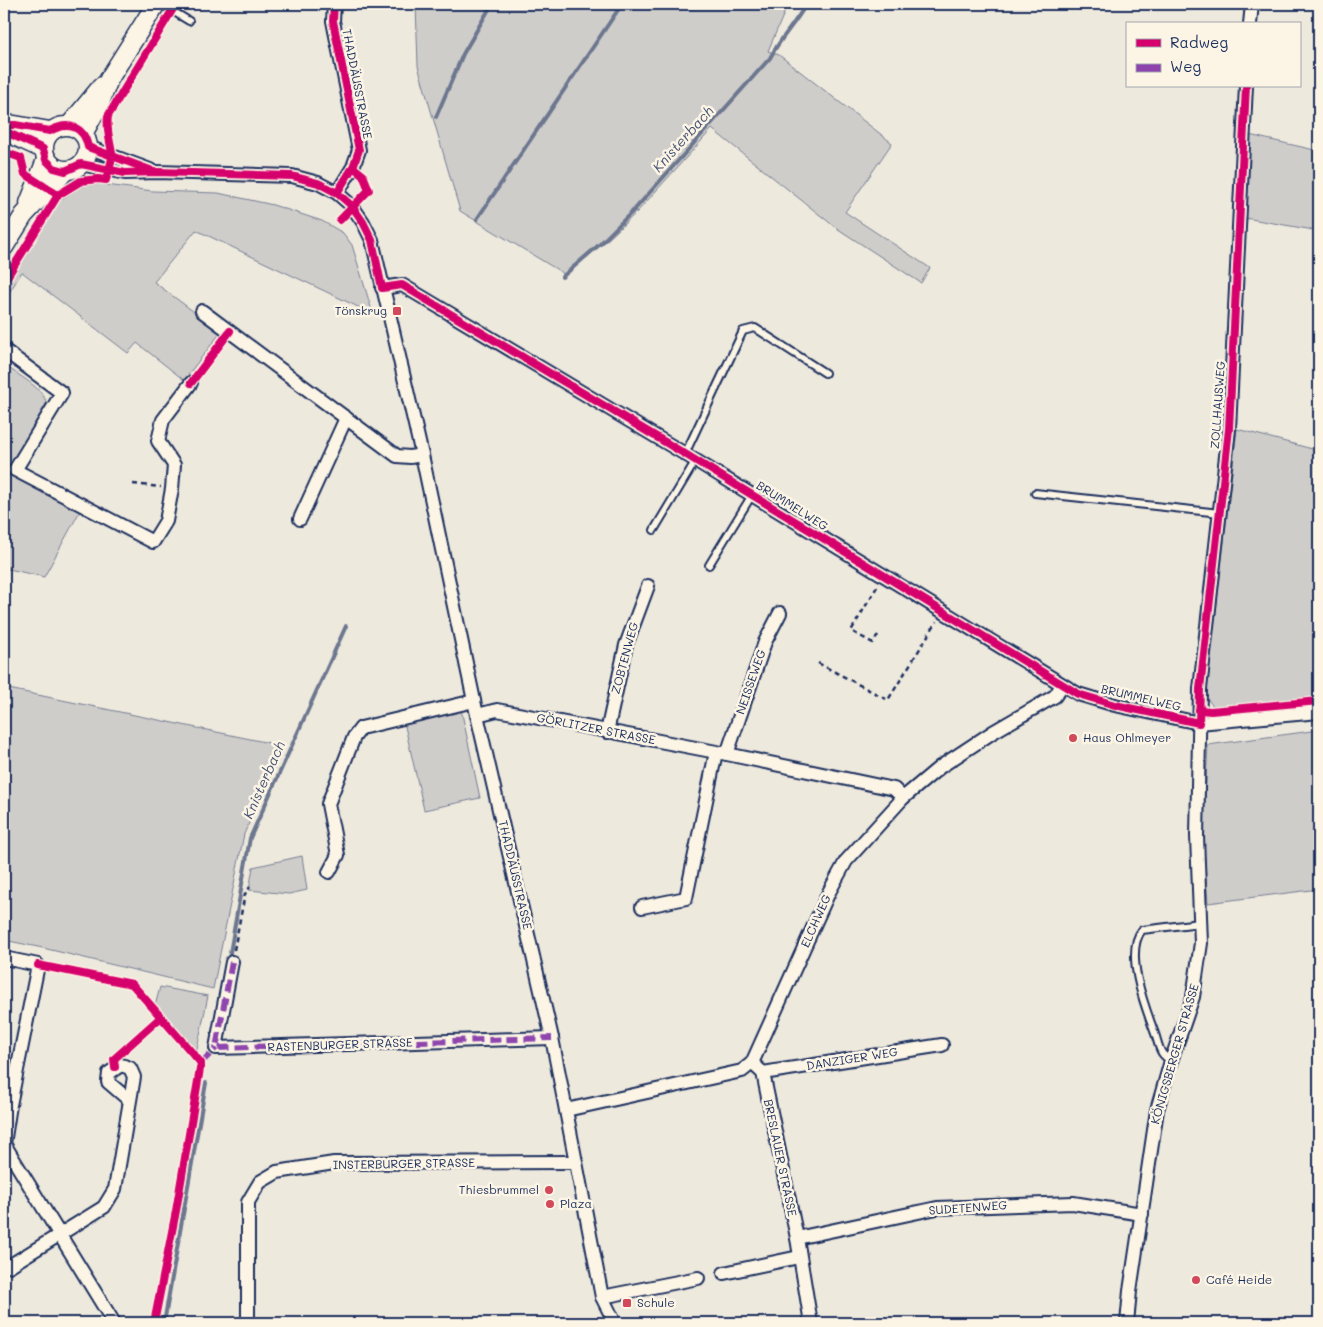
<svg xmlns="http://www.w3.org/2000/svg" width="1323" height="1327" font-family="Mali,sans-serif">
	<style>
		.green { fill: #cfcdca; stroke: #757e94 }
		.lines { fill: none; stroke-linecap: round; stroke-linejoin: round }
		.stream { stroke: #6c778f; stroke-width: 4 }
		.lane-casing { stroke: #1b2f5e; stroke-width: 10 }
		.street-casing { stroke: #1b2f5e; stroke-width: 16 }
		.secondary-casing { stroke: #1b2f5e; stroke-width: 21 }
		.path { stroke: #1b2f5e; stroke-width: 2.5; stroke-dasharray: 5 4; stroke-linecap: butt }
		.lane { stroke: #fcf5e5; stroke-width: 6 }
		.street { stroke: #fcf5e5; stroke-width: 12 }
		.secondary { stroke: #fcf5e5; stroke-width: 18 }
		.quiet { stroke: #8e44ad; stroke-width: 6; stroke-dasharray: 12 6; stroke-linecap: butt }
		.cycleway-casing { stroke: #fcf5e5; stroke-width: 11 }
		.cycleway { stroke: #d6006c; stroke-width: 8 }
		.poi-dot { fill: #d1495b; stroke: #fcf5e5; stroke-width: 2 }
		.labels { text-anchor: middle; stroke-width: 5; stroke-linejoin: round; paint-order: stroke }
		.street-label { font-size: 12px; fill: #1b2f5e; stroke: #fcf5e5 }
		.poi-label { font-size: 12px; fill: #1b2f5e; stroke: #fcf5e5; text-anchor: start }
		.water-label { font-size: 14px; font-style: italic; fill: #445376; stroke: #fcf5e5 }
	</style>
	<rect width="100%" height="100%" fill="#eee9dd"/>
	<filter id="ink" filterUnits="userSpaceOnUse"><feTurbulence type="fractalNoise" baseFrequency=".02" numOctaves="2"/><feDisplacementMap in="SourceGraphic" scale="10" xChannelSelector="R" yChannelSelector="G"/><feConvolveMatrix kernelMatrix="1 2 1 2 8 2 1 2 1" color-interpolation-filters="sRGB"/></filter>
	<g filter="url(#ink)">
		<!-- green -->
		<g class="green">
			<path d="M 416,4 L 788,4 L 768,51 L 779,55 L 892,143 L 845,212 L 930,268 L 921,283 L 835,227 L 712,129 L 637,212 L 604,243 L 566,275 L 460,211 L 418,66 Z"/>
			<path d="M 1249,135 L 1319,151 L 1319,231 L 1245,218 Z"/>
			<path d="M 98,184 L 153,191 L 218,193 L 273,205 L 322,221 L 343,233 L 352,245 L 373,314 L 196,230 L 154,282 L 221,332 L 184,380 L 137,343 L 128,353 L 22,272 L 4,301 L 4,289 L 59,201 L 82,186 Z"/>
			<path d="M 4,365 C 15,373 47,390 46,404 L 7,472 L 80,511 L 44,577 L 4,568 Z"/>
			<path d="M 1319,396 L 1319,696 L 1213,706 L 1206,697 L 1237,429 L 1316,450 Z"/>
			<path d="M 4,688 L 284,746 L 244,834 L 213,989 L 43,948 L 4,940 Z"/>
			<path d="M 461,709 L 480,798 L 424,810 L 404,722 Z"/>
			<path d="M 1319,730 L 1319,889 L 1208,903 L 1203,835 L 1208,745 Z"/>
			<path d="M 302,856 L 307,890 L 289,894 L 249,890 L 253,867 Z"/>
			<path d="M 160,987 L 208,996 L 196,1054 L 155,1006 Z"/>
		</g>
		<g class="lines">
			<!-- stream -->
			<g class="stream">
				<path d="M 436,117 L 463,54 L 492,4"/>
				<path d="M 477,219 L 622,4"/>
				<path d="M 562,277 L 600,244 L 635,209 L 770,58 C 780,38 796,23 806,4"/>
				<path d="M 230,953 L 250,838 L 346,626"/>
				<path d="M 164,1323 L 206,1083"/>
			</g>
			<defs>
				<g id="lane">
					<path d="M 161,4 L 189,21"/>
					<path d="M 685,454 L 743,331 L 755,328 L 825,373"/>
					<path d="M 1035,493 L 1220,513"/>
					<path d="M 654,530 L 696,460"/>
					<path d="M 709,565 L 752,495"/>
					<path d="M 1171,1061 C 1168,1059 1164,1056 1162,1053 C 1158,1047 1157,1038 1154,1031 C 1145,1007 1124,952 1142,930 L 1200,923"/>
				</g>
				<g id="street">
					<path d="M 334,4 L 333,21 L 359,150 L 353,167 L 337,193"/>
					<path d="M 1250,24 L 1252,4"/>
					<path d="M 88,147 L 150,170"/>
					<path d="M 81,164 L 125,173 L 157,172 L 292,176 L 318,183 L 337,193 L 352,206 L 363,222 L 372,240 L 422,455 L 477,715 L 552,1038 L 602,1297 L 615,1323"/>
					<path d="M 382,288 L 402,285 L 685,454 L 1078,694 L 1115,705 L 1199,723 L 1319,712"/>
					<path d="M 202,311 L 397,456 L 410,457 L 422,455"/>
					<path d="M 4,350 L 62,393 L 15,470 L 153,542 L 166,521 L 172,489 L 174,465 L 158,441 L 163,420 L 191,383"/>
					<path d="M 300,519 L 346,418"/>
					<path d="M 477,715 L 497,710 L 727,754 L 894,789 L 903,798"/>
					<path d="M 607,732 L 626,645 L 648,586"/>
					<path d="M 727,754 L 765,642 L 780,613"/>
					<path d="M 329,872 L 338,855 L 328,804 L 354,737 L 361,728 L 474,701"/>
					<path d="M 642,907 L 686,898 L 716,752"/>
					<path d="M 4,958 L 38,965 L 10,1105 L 4,1144 L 114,1323"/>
					<path d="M 232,962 L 216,1048 L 552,1038"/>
					<path d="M 752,1063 L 763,1073 L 797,1238 L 811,1323"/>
					<path d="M 763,1073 L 942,1045"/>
					<path d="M 566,1110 L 742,1071 L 752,1063 L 829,892 L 846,861 L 903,798 L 940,767 L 993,732 L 1055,696 L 1062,685"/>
					<path d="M 797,1238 L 937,1208 L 1073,1203 L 1142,1214"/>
					<path d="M 4,1265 L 9,1266 L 104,1207 L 115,1189 L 134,1077 L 130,1068 L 121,1065 L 109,1073 L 108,1082 L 129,1100"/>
					<path d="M 724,1273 L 799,1257"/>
					<path d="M 602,1297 L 698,1278"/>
					<path d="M 248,1323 L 248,1202 L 260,1182 L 277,1172 L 334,1163 L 576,1162"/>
					<path d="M 1127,1323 L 1130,1291 L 1157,1110 L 1171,1061 L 1193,997 L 1201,943 L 1197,836 L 1200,689 L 1229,429 L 1246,86"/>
				</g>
				<g id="secondary">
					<path d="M 4,125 L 15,125 L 50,131"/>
					<circle cx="66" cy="148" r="22"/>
					<path d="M 69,126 L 102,86"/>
					<path d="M 4,131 L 43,149"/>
					<path d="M 83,134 L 99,105 L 109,79 L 156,4"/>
					<path d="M 29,203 L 46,160"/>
					<path d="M 4,247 L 24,215 L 65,171"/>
				</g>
			</defs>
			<!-- lane casing -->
			<use href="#lane" class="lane-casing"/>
			<!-- street casing -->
			<use href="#street" class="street-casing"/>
			<!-- secondary casing -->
			<use href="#secondary" class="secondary-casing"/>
			<!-- path -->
			<g class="path">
				<path d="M 133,484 L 161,487"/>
				<path d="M 878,635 L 873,643 L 851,631 L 878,585"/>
				<path d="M 818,663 L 888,700 L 937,621"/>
				<path d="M 234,950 L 245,894 L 250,887"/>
			</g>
			<!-- lane -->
			<use href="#lane" class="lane"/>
			<!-- street -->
			<use href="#street" class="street"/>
			<!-- secondary -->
			<use href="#secondary" class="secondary"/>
			<!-- quiet -->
			<g class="quiet">
				<path d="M 232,962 L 216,1048 L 552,1038"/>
				<path d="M 201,1063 L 216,1048"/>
			</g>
			<defs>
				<g id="cycleway">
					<path d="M 334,4 L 333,21 L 359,150 L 353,167 L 337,193"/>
					<path d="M 4,125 L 15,125 L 50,131 C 68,121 84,126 88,147 L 150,170"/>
					<path d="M 4,131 L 43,149 L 46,160 L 54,168 L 65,171 L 81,164 L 125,173 L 157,172 L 292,176 L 318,183 L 337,193 L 352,206 L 363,222 L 372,240 L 382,288 L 402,285 L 685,454 L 1078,694 L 1115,705 L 1199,723 L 1200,689 L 1229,429 L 1246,86"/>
					<path d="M 4,152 L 21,158 L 25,174 L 58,195"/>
					<path d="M 340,220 L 369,190 L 363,175 L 353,167"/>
					<path d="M 4,282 L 58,195 L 81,181 L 98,179 L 106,180 C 108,172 113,161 112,153 C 110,140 106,130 108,116 L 176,4"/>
					<path d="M 191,383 L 230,331"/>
					<path d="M 1199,710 L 1211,711 L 1319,701"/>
					<path d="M 38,965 L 132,984 L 201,1063 L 176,1211 L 154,1323"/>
					<path d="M 115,1067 L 114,1059 L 161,1017"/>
				</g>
			</defs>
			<!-- cycleway casing -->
			<use href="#cycleway" class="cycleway-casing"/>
			<!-- cycleway -->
			<use href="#cycleway" class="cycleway"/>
		</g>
	</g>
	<!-- markers -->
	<g class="poi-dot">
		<rect x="392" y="306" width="10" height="10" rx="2.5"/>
		<circle cx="1073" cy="738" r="5"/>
		<circle cx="549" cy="1190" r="5"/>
		<circle cx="550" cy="1204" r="5"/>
		<circle cx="1196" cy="1280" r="5"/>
		<rect x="622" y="1298" width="10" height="10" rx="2.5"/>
	</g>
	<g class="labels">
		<!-- street labels -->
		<g class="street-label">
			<text transform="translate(357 84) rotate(79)" y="4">THADDÄUSSTRASSE</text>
			<text transform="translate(1218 405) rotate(-86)" y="4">ZOLLHAUSWEG</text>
			<text transform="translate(792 506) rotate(32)" y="4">BRUMMELWEG</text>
			<text transform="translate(625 658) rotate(-75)" y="4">ZOBTENWEG</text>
			<text transform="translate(751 682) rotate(-71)" y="4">NEISSEWEG</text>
			<text transform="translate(1141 698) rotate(13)" y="4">BRUMMELWEG</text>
			<text transform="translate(596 729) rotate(11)" y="4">GÖRLITZER STRASSE</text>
			<text transform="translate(515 875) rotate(77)" y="4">THADDÄUSSTRASSE</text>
			<text transform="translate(816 921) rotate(-66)" y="4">ELCHWEG</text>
			<text transform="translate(340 1045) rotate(-2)" y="4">RASTENBURGER STRASSE</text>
			<text transform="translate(1175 1054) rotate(-74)" y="4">KÖNIGSBERGER STRASSE</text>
			<text transform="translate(852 1059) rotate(-9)" y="4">DANZIGER WEG</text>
			<text transform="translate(780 1158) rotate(78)" y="4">BRESLAUER STRASSE</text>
			<text transform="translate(404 1164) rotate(-1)" y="4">INSTERBURGER STRASSE</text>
			<text transform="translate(968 1208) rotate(-4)" y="4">SUDETENWEG</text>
		</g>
		<!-- poi labels -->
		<g class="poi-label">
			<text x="387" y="315" text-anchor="end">Tönskrug</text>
			<text x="1083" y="742">Haus Ohlmeyer</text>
			<text x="539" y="1194" text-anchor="end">Thiesbrummel</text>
			<text x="560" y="1208">Plaza</text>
			<text x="1206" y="1284">Café Heide</text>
			<text x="637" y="1307">Schule</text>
		</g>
		<!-- water labels -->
		<g class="water-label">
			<text transform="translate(683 139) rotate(-48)" y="5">Knisterbach</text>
			<text transform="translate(264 780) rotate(-66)" y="5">Knisterbach</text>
		</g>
	</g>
	<!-- margin -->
	<rect width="1323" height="1327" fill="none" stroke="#fcf5e5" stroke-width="20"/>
	<rect x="10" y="10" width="1303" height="1307" fill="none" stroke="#1b2f5e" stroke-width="2" filter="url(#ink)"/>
	<!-- legend -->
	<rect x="1126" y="22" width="175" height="65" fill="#fcf5e5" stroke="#a2a6af"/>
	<rect x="1136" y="39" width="25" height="8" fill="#d6006c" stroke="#a2a6af"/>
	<text x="1170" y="48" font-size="15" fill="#1b2f5e">Radweg</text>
	<rect x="1136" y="64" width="25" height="8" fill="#8e44ad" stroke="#a2a6af"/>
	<text x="1170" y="72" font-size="15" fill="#1b2f5e">Weg</text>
</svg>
